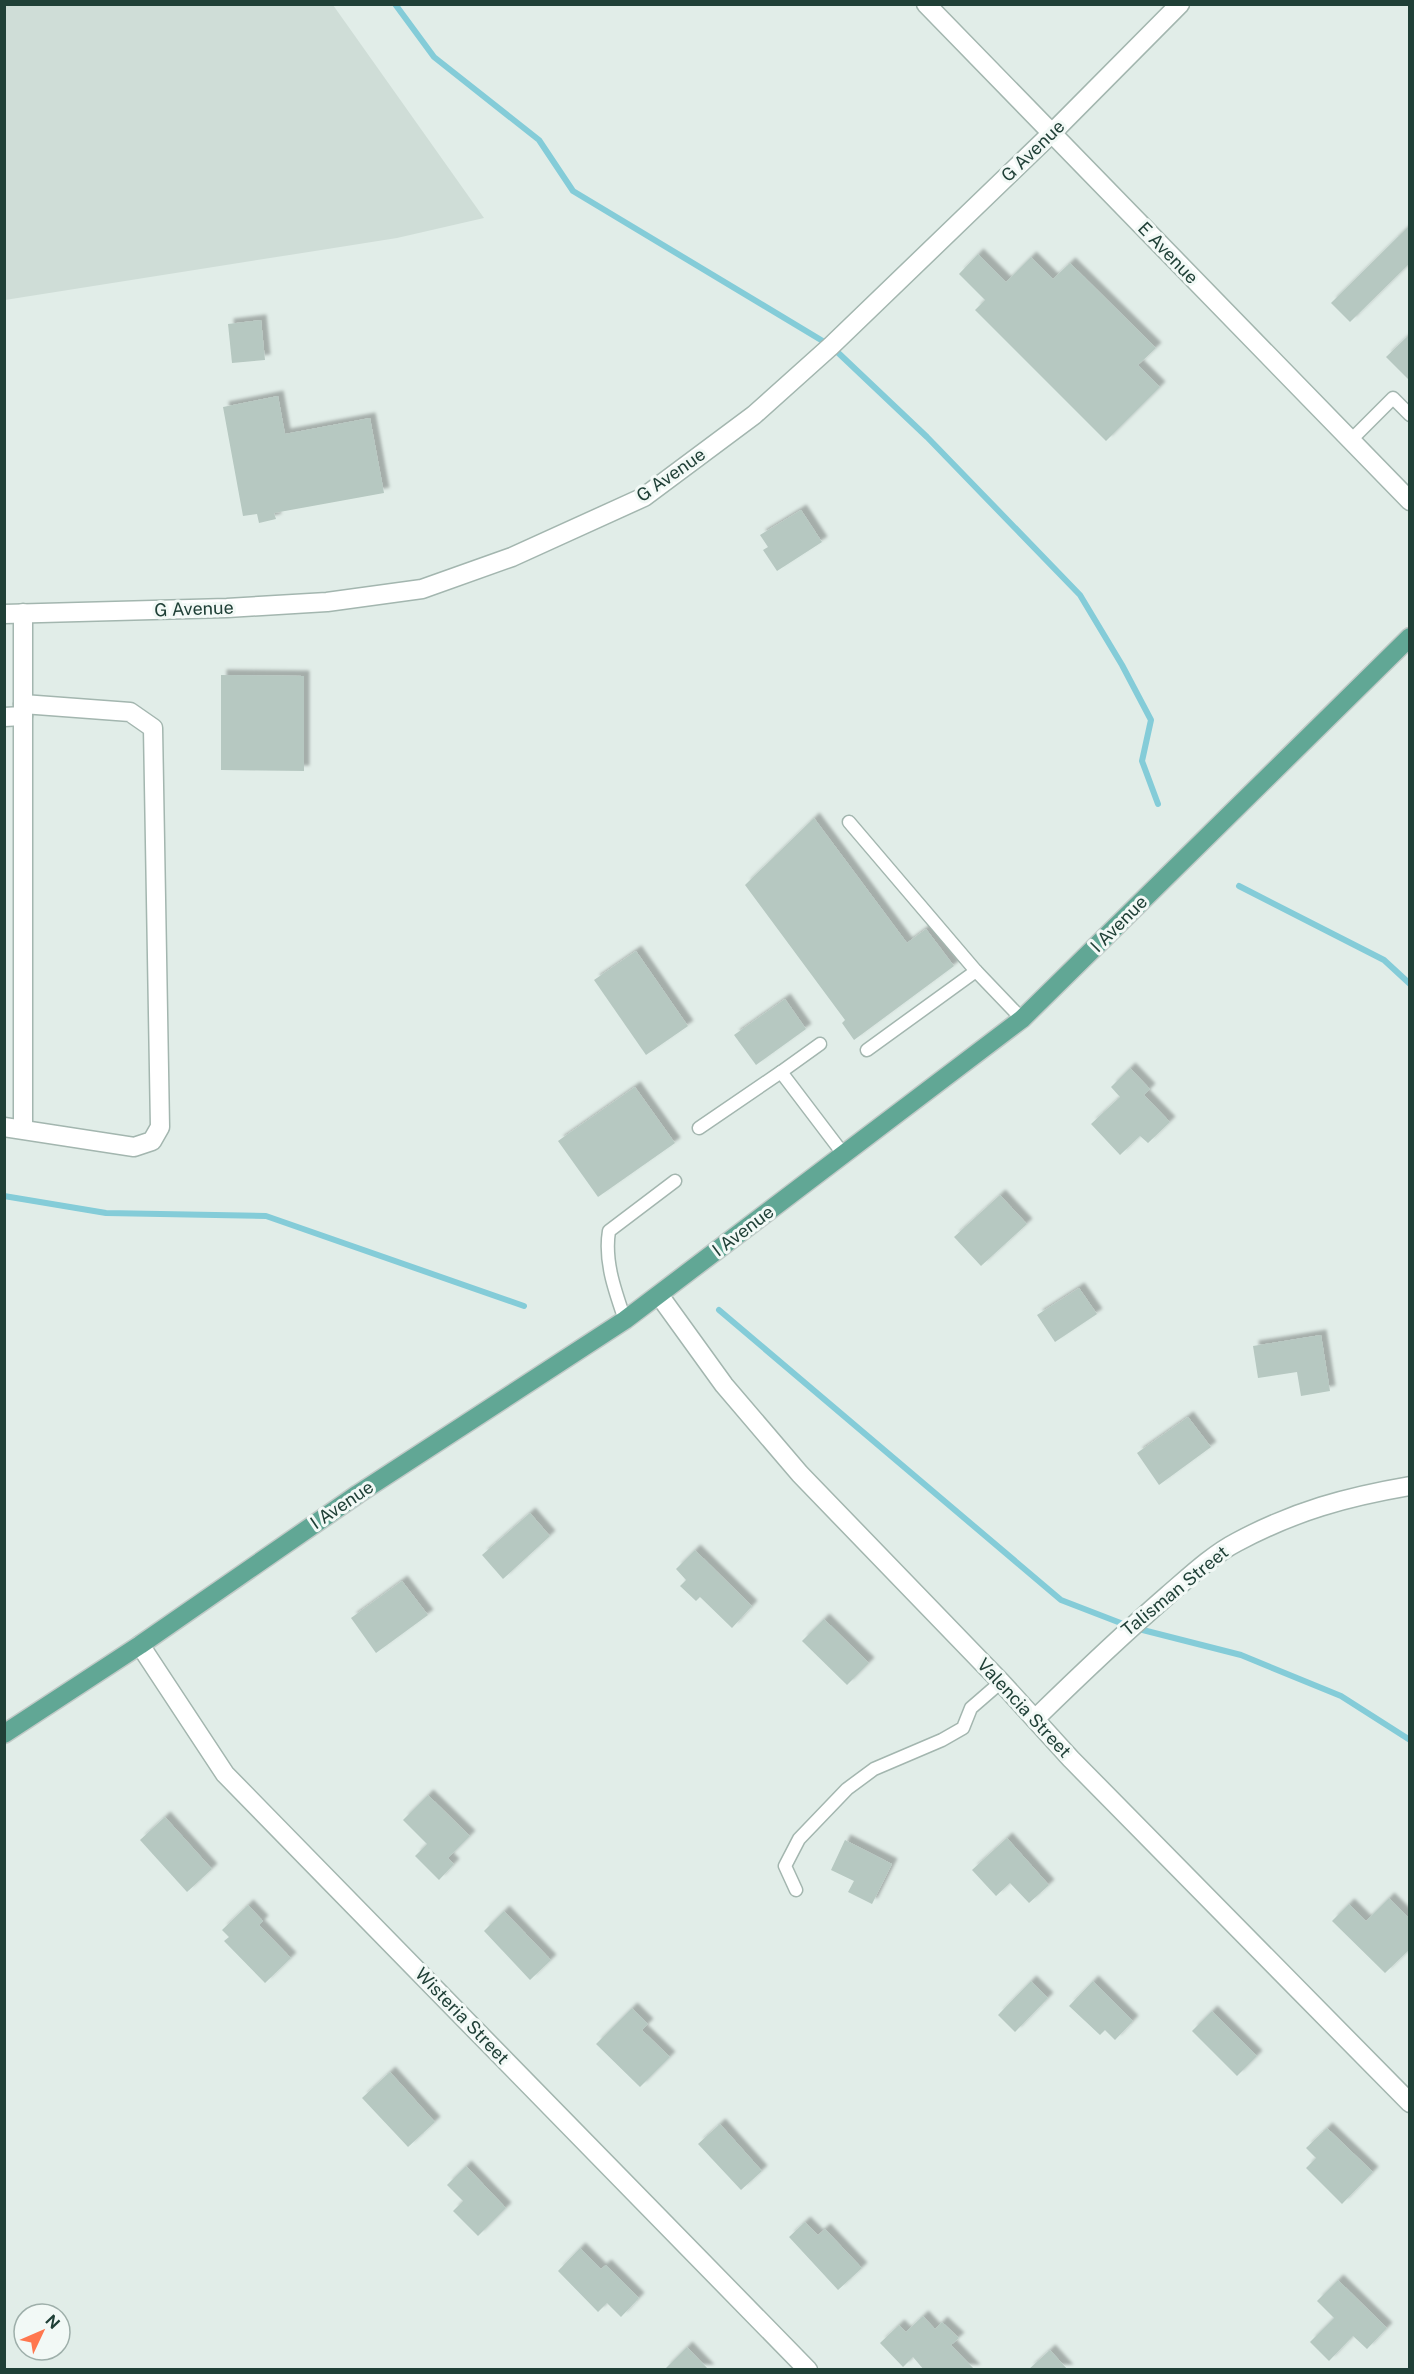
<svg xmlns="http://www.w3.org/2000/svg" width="1414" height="2374" font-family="'Public Sans',sans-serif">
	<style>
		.built { fill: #cfddd7 }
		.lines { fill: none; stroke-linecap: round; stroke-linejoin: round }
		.stream { stroke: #84ccd8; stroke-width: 6 }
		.building { fill: #b6c8c1; filter: url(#shadow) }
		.service-casing { stroke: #a3b6af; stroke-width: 15 }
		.minor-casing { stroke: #a3b6af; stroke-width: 21 }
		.tertiary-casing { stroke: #a3b6af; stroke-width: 21 }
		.primary-casing { stroke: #c1cac7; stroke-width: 21 }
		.service { stroke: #fff; stroke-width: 12 }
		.minor { stroke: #fff; stroke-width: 18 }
		.tertiary { stroke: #fff; stroke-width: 18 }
		.primary { stroke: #61a795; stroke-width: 18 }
		.labels { text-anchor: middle; stroke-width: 6; stroke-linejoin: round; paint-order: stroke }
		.street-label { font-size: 18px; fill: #204037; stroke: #f2f9f6 }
	</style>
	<defs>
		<filter id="shadow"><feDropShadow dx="5.5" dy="-5.5" stdDeviation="1.5" flood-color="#0004"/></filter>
	</defs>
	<rect width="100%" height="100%" fill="#e1ede8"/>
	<!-- built -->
	<path class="built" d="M 5,4 L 333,5 L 484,218 L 397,238 L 5,300 Z"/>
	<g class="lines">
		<!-- stream -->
		<g class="stream">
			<path d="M 395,4 L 434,57 L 539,140 L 573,191 L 831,346 L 927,437 L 1080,595 L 1122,665 L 1151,720 L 1142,761 L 1158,804"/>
			<path d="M 1239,886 L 1384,960 L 1410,984"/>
			<path d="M 4,1196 L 106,1213 L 266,1216 L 524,1306"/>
			<path d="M 719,1310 L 1061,1600 L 1131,1627 L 1241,1655 L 1341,1696 L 1410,1740"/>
		</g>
	</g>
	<!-- building -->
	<g class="building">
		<path d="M 1410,225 L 1410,263 L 1350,322 L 1331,303 Z"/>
		<path d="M 978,254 L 1006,282 L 1031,257 L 1053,279 L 1070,263 L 1156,348 L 1138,365 L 1160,387 L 1106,441 L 975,310 L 985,300 L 959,274 Z"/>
		<path d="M 261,320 L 265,360 L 232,363 L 228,324 Z"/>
		<path d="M 1410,334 L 1410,381 L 1386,357 Z"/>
		<path d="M 278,396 L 285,434 L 370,418 L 384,493 L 274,513 L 276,519 L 259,523 L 257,514 L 243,516 L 223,407 Z"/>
		<path d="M 801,510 L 822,542 L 777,571 L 763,550 L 768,547 L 760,535 Z"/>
		<path d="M 221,675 L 304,676 L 304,771 L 221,770 Z"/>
		<path d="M 814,818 L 907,943 L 926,929 L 954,966 L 854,1040 L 842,1023 L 845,1020 L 745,885 Z"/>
		<path d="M 636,951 L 688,1026 L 646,1055 L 594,980 Z"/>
		<path d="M 785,999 L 806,1029 L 756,1065 L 734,1035 Z"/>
		<path d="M 1130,1068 L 1150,1089 L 1144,1095 L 1170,1122 L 1148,1143 L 1140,1136 L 1120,1155 L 1091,1124 L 1120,1097 L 1111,1087 Z"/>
		<path d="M 635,1087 L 675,1143 L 598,1197 L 558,1141 Z"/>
		<path d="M 1000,1195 L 1027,1224 L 981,1266 L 954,1237 Z"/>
		<path d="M 1079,1288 L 1097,1314 L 1055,1342 L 1037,1315 Z"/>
		<path d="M 1321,1335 L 1330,1391 L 1301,1396 L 1297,1372 L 1258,1378 L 1253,1346 Z"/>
		<path d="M 1188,1417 L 1211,1447 L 1159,1485 L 1137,1453 Z"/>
		<path d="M 530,1513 L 550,1536 L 503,1579 L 482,1555 Z"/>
		<path d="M 695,1550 L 752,1606 L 732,1628 L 700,1597 L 696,1601 L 680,1586 L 686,1580 L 676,1569 Z"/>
		<path d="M 402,1581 L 428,1615 L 376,1653 L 351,1618 Z"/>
		<path d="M 824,1619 L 869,1663 L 847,1685 L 802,1641 Z"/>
		<path d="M 428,1795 L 470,1836 L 448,1858 L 454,1864 L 439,1880 L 415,1856 L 427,1844 L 403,1820 Z"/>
		<path d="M 165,1817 L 212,1869 L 187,1892 L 140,1840 Z"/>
		<path d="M 1007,1838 L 1049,1885 L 1029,1903 L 1010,1883 L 996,1896 L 972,1870 Z"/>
		<path d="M 845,1840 L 892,1864 L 872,1904 L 848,1892 L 854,1881 L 831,1870 Z"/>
		<path d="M 1389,1898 L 1410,1919 L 1410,1949 L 1385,1973 L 1332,1921 L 1349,1904 L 1366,1921 Z"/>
		<path d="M 248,1905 L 263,1921 L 259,1925 L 291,1958 L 265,1983 L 224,1941 L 229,1937 L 222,1930 Z"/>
		<path d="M 504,1911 L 551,1960 L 530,1980 L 484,1931 Z"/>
		<path d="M 1031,1981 L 1048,1998 L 1015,2032 L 998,2015 Z"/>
		<path d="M 1093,1981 L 1133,2021 L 1115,2040 L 1105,2030 L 1100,2035 L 1069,2006 Z"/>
		<path d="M 632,2008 L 648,2024 L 642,2030 L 670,2057 L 640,2087 L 596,2044 Z"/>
		<path d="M 1212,2011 L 1257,2056 L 1237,2076 L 1192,2031 Z"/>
		<path d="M 390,2072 L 435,2122 L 408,2147 L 362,2098 Z"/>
		<path d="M 720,2124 L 762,2171 L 741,2190 L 698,2144 Z"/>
		<path d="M 1327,2128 L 1373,2172 L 1342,2204 L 1306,2168 L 1316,2158 L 1306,2148 Z"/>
		<path d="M 466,2166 L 506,2208 L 478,2236 L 453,2211 L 463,2201 L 447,2185 Z"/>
		<path d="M 805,2222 L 818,2235 L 825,2229 L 862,2268 L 838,2290 L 789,2237 Z"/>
		<path d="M 580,2248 L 601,2269 L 606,2265 L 639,2298 L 621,2317 L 607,2303 L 598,2312 L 558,2271 Z"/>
		<path d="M 1338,2280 L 1387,2328 L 1367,2349 L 1353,2336 L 1329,2361 L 1310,2342 L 1334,2318 L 1317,2301 Z"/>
		<path d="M 923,2316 L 935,2329 L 942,2322 L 959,2338 L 951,2345 L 975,2370 L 924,2370 L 913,2357 L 903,2367 L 880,2343 L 899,2325 L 906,2332 Z"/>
		<path d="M 687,2347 L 709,2370 L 664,2370 Z"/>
		<path d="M 1050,2350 L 1068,2370 L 1028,2370 Z"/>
	</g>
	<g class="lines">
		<defs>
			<g id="service">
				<path d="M 1350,441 L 1393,398 L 1410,415"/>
				<path d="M 849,822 L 976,971"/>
				<path d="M 867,1050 L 976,971 L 1022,1019"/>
				<path d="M 781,1072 L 820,1044"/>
				<path d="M 699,1128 L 781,1072 L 844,1155"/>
				<path d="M 625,1320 C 615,1291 604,1261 609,1231 L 675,1181"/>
				<path d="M 796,1890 L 785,1866 L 799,1839 L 847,1789 L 874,1769 L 942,1740 L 963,1728 L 971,1708 L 1001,1682"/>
			</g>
			<g id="minor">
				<path d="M 4,614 L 227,608 L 327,602 L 422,589 L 512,557 L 644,497 L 754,415 L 831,346 L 1052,133 L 1180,4"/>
				<path d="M 4,717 L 23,716"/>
				<path d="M 4,1127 L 134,1147 L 152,1141 L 160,1127 L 153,728 L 130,712 L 23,704"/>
				<path d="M 23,1129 L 23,613"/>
				<path d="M 659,1295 L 724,1385 L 800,1474 L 1001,1682 L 1071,1759 L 1410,2103"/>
				<path d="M 140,1645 L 225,1774 L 808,2370"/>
				<path d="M 1035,1719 C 1078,1677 1122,1635 1168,1595 C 1189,1577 1212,1555 1237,1542 C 1295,1511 1346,1497 1410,1486"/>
			</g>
			<path id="tertiary" d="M 926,4 L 1410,501"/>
			<path id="primary" d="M 4,1734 L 140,1645 L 358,1494 L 625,1320 L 1022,1019 L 1410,637"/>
		</defs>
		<!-- service casing -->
		<use href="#service" class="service-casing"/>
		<!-- minor casing -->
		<use href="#minor" class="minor-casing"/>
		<!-- tertiary casing -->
		<use href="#tertiary" class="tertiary-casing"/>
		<!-- primary casing -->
		<use href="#primary" class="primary-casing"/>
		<!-- service -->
		<use href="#service" class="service"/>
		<!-- minor -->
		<use href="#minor" class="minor"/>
		<!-- tertiary -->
		<use href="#tertiary" class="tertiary"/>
		<!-- primary -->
		<use href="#primary" class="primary"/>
	</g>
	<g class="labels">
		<!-- street labels -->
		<g class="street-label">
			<text transform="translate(1033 151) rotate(-44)" y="6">G Avenue</text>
			<text transform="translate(1168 253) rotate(46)" y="6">E Avenue</text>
			<text transform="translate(671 475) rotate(-35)" y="6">G Avenue</text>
			<text transform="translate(194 609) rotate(-2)" y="6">G Avenue</text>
			<text transform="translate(1119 924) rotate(-45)" y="6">I Avenue</text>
			<text transform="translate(743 1231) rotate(-37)" y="6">I Avenue</text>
			<text transform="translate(342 1505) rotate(-34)" y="6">I Avenue</text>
			<text transform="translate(1175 1591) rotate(-39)" y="6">Talisman Street</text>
			<text transform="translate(1024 1708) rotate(47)" y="6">Valencia Street</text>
			<text transform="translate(462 2016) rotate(46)" y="6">Wisteria Street</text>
		</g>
	</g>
	<!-- border -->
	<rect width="1414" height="2374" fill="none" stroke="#204037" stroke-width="12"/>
	<!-- north arrow -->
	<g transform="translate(42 2332) rotate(46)"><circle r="28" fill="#f2f9f6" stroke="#9eafaa" stroke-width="1.5"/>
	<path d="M0-4.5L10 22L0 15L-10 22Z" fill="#ff774e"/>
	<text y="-9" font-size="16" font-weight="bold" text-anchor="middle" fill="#204037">N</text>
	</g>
</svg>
